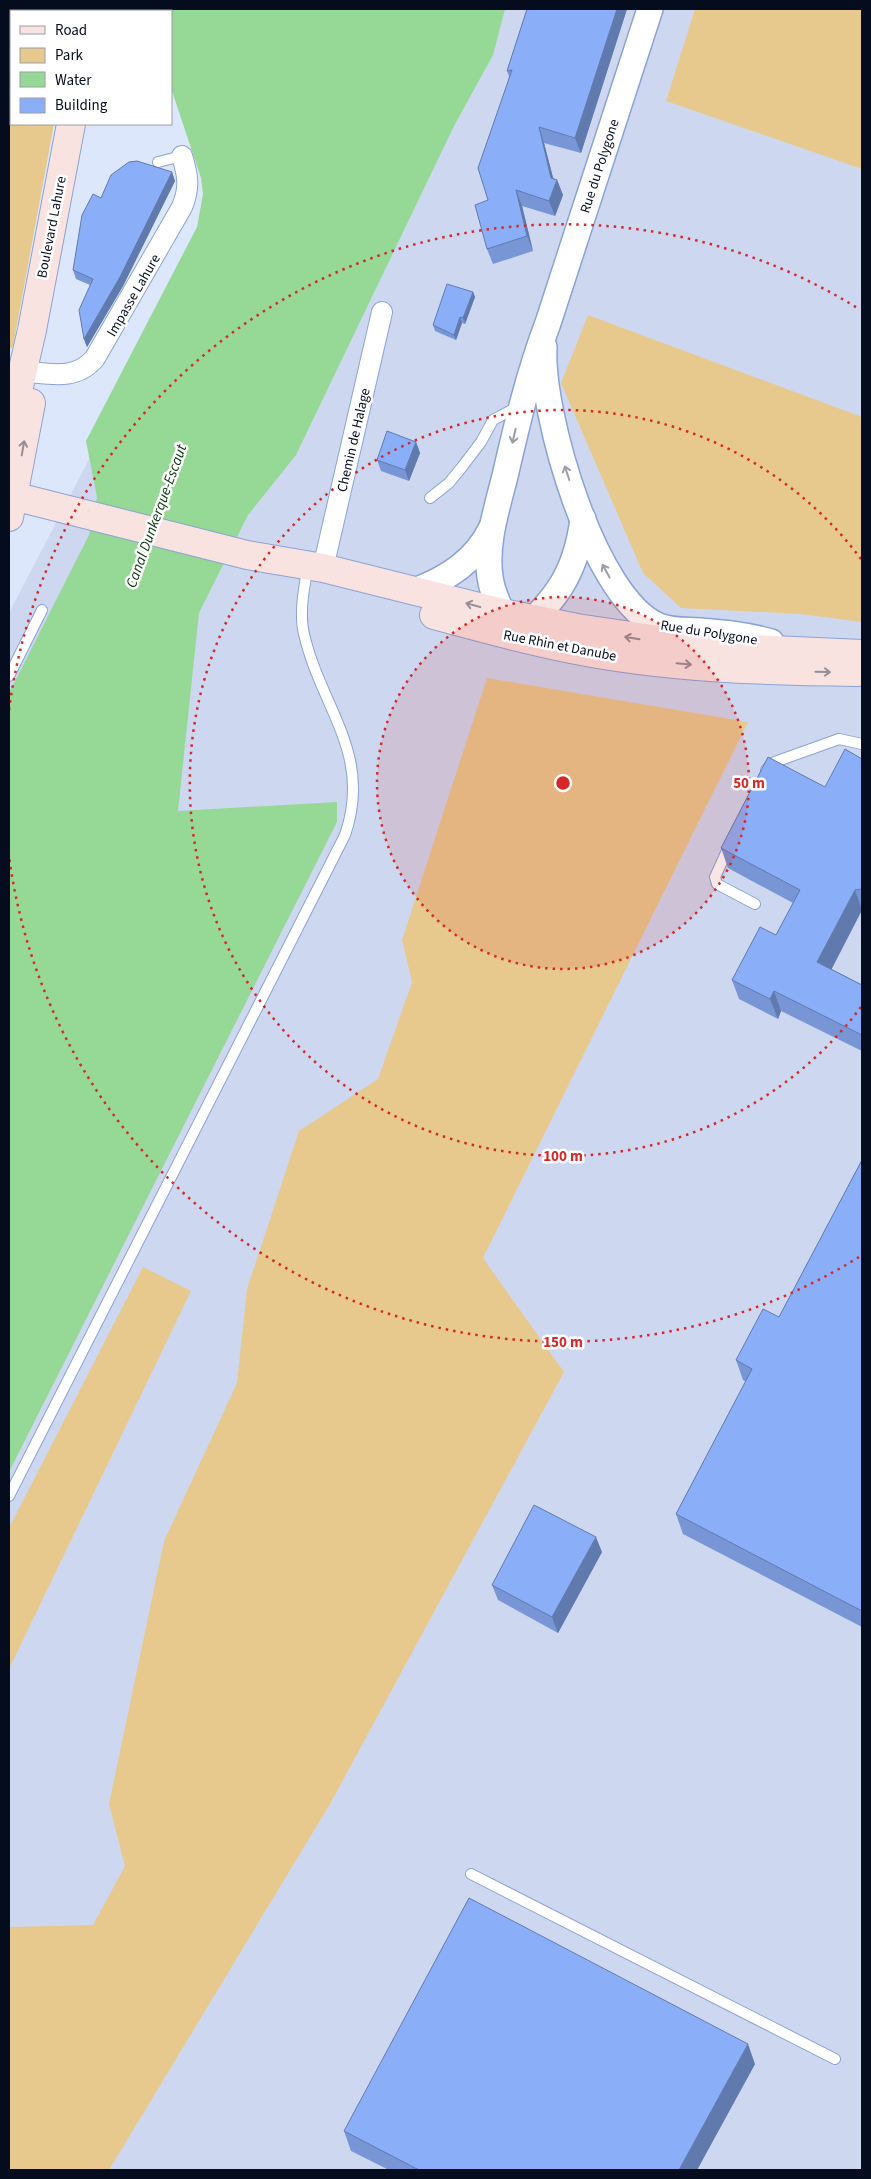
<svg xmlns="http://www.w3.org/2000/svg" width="871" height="2179" font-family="'Source Sans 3',sans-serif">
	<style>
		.built { fill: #cdd8f0 }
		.green { fill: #e7c98e }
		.water { fill: #96d895 }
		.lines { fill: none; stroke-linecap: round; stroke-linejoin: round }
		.service-casing { stroke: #8ba3d3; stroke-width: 12 }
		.minor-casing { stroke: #8ba3d3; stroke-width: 22 }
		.tertiary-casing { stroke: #8ba3d3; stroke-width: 28 }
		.secondary-casing { stroke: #8ba3d3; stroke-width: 30 }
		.service { stroke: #fff; stroke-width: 10 }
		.minor { stroke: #fff; stroke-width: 20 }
		.tertiary { stroke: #fff; stroke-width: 25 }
		.secondary { stroke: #f9e3e1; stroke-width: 28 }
		.wall { fill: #7896d5 }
		.shaded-wall { fill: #617aae }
		.building { fill: #8baef8; stroke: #617aae }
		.oneway { stroke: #9b9ea5 }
		.oneway2 { stroke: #978d93 }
		.ring { fill: none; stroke: #d62828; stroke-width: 2.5; stroke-dasharray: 2.5 5 }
		.labels { text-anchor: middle; stroke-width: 5; stroke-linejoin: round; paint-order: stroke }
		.street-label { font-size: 14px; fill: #050c1d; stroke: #fff }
		.water-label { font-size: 15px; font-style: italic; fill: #043408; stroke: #fff }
		.centre { fill: #d62828; stroke: #fff; stroke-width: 2.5 }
		.ring-label { font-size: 15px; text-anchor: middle; font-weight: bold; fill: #d62828; stroke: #fff; stroke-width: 5; stroke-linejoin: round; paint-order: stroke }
	</style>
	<rect width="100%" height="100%" fill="#dce7fb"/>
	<!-- built -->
	<path class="built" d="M 324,9 L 862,9 L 862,2170 L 9,2170 L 9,613 Z"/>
	<!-- green -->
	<g class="green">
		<path d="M 695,9 L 862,9 L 862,169 L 666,101 Z"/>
		<path d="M 9,25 L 11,26 L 11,124 L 54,124 L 13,346 L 9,350 Z"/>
		<path d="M 588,315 L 862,417 L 862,622 L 800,614 L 681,608 L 643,573 L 561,383 Z"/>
		<path d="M 487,678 L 748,722 L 483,1258 L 564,1372 L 330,1804 L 109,2170 L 9,2170 L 9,1927 L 93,1925 L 125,1866 L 109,1804 L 164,1541 L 237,1383 L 247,1289 L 299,1131 L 378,1079 L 412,982 L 402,940 Z"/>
		<path d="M 143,1267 L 191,1291 L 9,1669 L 9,1528 Z"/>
	</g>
	<!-- water -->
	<path class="water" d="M 121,9 L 505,9 L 493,55 L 454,126 L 296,455 L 248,515 L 199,613 L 178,811 L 337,802 L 337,822 L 9,1472 L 9,693 L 89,535 L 97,497 L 86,441 L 197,227 L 203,194 L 201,178 L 171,88 L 171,11 L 126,11 Z"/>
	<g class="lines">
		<defs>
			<g id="service">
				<path d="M 158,162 L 182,156"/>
				<path d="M 430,498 L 449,483 L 462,467 L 481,442 L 493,420 L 519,406"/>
				<path d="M 9,676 L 42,610"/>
				<path d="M 766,770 L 772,763 L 839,739 L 862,744"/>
				<path d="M 730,844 L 715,877 L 717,884 L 755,904"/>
				<path d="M 9,1496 L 345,835 C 373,754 321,708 304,634 C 299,614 304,587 308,566"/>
				<path d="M 471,1874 L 835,2059"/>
			</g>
			<g id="minor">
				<path d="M 20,371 C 48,373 75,382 95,358 L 182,207 C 190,188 188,175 182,156"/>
				<path d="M 323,568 L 382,312"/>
			</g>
			<g id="tertiary">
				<path d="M 544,347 C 540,412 594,600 659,626 C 671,631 686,630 700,631 C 724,633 748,635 771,642"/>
				<path d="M 583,519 C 576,574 556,600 515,637 C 505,618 493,598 490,577 C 485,544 497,508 505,476 C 517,424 529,373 548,323 L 650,9"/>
				<path d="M 415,591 C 448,578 476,561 492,527"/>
			</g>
			<g id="secondary">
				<path d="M 93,11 L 93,9"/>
				<path d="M 9,430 L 32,330 L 71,124"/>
				<path d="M 9,495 L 247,555 L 323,568 L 503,613 L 577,628 L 706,647 L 862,654"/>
				<path d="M 9,517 L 31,403"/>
				<path d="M 434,615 C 479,627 524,640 571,649 C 665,668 762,671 858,672"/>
			</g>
		</defs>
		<!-- service casing -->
		<use href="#service" class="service-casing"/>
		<!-- minor casing -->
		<use href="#minor" class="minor-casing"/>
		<!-- tertiary casing -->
		<use href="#tertiary" class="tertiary-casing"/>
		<!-- secondary casing -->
		<use href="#secondary" class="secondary-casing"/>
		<!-- service -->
		<use href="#service" class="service"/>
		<!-- minor -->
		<use href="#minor" class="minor"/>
		<!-- tertiary -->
		<use href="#tertiary" class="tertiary"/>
		<!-- secondary -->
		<use href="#secondary" class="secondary"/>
	</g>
	<!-- wall -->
	<g class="wall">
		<path d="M 527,9 L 627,9 L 581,153 L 544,143 L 553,178 L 557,180 L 563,195 L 555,216 L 522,206 L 533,251 L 493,264 L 487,249 L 488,200 L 509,76 L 507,71 Z"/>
		<path d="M 172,172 L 175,181 L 123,286 L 87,347 L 84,339 L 90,285 L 76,279 L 73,270 L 101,198 Z"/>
		<path d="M 473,292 L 475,297 L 465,324 L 462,323 L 456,340 L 435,331 L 433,325 Z"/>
		<path d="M 416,442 L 420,453 L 409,481 L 381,471 L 377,460 Z"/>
		<path d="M 862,759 L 862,910 L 831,969 L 862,985 L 862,1051 L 781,1011 L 778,1019 L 739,999 L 732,980 L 776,935 L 793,903 L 728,868 L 721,848 L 825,787 Z"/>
		<path d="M 862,1160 L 862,1627 L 683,1534 L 676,1514 L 746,1382 L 743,1380 L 736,1360 L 779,1317 Z"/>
		<path d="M 602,1552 L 558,1633 L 498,1600 L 492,1585 Z"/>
		<path d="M 755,2064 L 697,2170 L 389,2170 L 351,2151 L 344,2131 Z"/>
	</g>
	<!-- shaded-wall -->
	<g class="shaded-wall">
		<path d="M 617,9 L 627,9 L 581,153 L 575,138 Z"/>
		<path d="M 539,127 L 544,143 L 555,185 L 557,180 L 563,195 L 555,216 L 549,201 Z"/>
		<path d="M 172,172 L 175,181 L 123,286 L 87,347 L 84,339 Z"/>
		<path d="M 516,190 L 522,206 L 533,251 L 527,236 Z"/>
		<path d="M 473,292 L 475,297 L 465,324 L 463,318 Z"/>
		<path d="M 460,317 L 462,323 L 456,340 L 454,335 Z"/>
		<path d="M 416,442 L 420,453 L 409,481 L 405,470 Z"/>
		<path d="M 855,890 L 862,910 L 825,982 L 817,962 Z"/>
		<path d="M 774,991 L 781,1011 L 778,1019 L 770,999 Z"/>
		<path d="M 596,1537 L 602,1552 L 558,1633 L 552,1617 Z"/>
		<path d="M 748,2044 L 755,2064 L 697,2170 L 679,2170 Z"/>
	</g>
	<!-- building -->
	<g class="building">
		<path d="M 527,9 L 617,9 L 575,138 L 539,127 L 551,178 L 557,180 L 549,201 L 516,190 L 527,236 L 487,249 L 475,205 L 488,200 L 478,168 L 512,70 L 507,71 Z"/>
		<path d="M 137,161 L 172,172 L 120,277 L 84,339 L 79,310 L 93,279 L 73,270 L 82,215 L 93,194 L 101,198 L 111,175 L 129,162 Z"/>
		<path d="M 447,284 L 473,292 L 463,318 L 460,317 L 454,335 L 433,325 Z"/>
		<path d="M 387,431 L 416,442 L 405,470 L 377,460 Z"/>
		<path d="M 845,749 L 862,759 L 862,889 L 855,890 L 817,962 L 862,985 L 862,1035 L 774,991 L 770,999 L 732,980 L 760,927 L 776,935 L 800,890 L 721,848 L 768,757 L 825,787 Z"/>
		<path d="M 862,1160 L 862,1611 L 676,1514 L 752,1369 L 736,1360 L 763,1309 L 779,1317 Z"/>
		<path d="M 534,1505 L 596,1537 L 552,1617 L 492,1585 Z"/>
		<path d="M 469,1898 L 748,2044 L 679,2170 L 419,2170 L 344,2131 Z"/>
	</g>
	<!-- one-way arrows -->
	<defs><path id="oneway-shaft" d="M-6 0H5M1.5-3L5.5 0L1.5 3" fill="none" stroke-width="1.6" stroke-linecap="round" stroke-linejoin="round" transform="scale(1.25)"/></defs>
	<g class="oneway">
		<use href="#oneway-shaft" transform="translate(514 436) rotate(103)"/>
		<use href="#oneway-shaft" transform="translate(567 473) rotate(-108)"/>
		<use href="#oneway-shaft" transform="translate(606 571) rotate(-119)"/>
	</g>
	<g class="oneway2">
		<use href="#oneway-shaft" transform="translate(23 448) rotate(-80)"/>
		<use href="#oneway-shaft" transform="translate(473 605) rotate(-165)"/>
		<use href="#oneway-shaft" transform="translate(632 638) rotate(-171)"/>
		<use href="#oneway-shaft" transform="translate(684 664) rotate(5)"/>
		<use href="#oneway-shaft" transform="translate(823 672) rotate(1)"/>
	</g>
	<!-- distance rings -->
	<circle cx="563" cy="783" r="186" fill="#d62828" fill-opacity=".12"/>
	<g class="ring">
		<circle cx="563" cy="783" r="186"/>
		<path d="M861 1007A373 373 0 1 1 861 559"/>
		<path d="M859 1257A559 559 0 0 1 9 856M9 710A559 559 0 0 1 859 309"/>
	</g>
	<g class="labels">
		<!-- street labels -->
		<g class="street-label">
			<text transform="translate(599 166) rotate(-72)" y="5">Rue du Polygone</text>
			<text transform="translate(51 227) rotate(-79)" y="5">Boulevard Lahure</text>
			<text transform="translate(133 295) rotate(-60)" y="5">Impasse Lahure</text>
			<text transform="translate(353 440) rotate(-77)" y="5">Chemin de Halage</text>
			<text transform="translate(709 632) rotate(9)" y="5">Rue du Polygone</text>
			<text transform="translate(560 645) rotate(11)" y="5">Rue Rhin et Danube</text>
		</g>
		<!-- water labels -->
		<g class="water-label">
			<text transform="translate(156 516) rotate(-70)" y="5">Canal Dunkerque-Escaut</text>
		</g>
	</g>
	<circle cx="563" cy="783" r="8" class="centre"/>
	<g class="ring-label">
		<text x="749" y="788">50 m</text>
		<text x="563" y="1161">100 m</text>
		<text x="563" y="1347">150 m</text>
	</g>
	<!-- border -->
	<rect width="871" height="2179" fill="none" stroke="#050c1d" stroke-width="20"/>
	<!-- legend -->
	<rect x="10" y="10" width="162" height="115" fill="#ffffff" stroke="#9b9ea5"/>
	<rect x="20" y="26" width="25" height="8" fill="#f9e3e1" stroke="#9b9ea5"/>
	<text x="55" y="35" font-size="15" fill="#050c1d">Road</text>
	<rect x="20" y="48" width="25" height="15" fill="#e7c98e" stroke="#9b9ea5"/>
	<text x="55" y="60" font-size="15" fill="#050c1d">Park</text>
	<rect x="20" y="72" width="25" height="15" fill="#96d895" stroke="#9b9ea5"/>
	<text x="55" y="85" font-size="15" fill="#050c1d">Water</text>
	<rect x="20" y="98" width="25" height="15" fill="#8baef8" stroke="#9b9ea5"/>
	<text x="55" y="110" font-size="15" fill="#050c1d">Building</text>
</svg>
